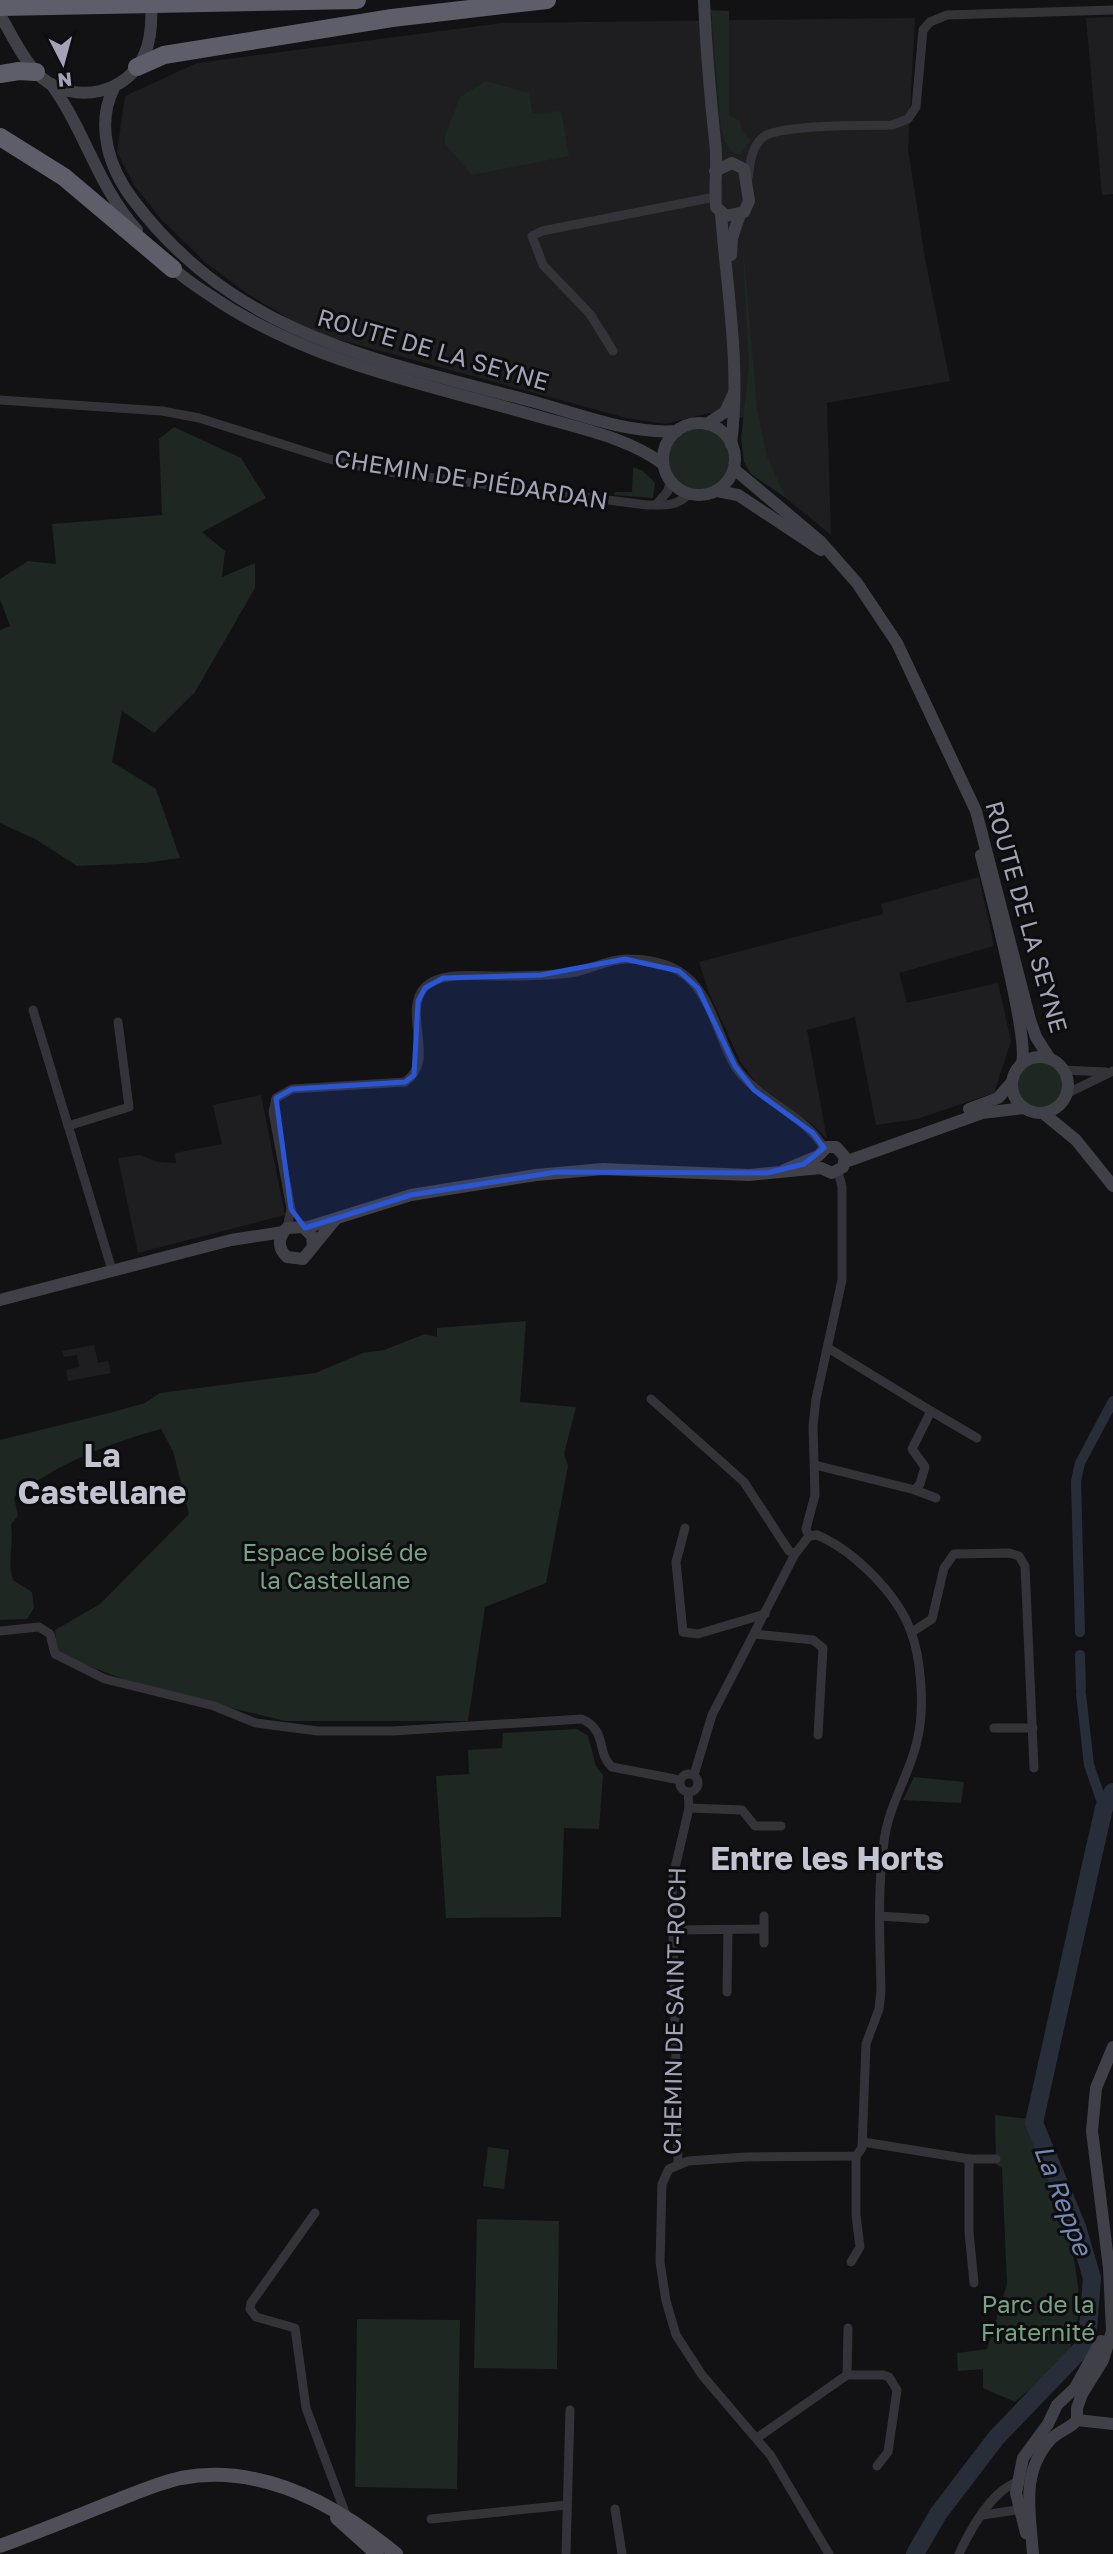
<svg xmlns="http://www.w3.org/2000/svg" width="1113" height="2554" font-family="'Golos Text',sans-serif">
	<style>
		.built { fill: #1e1e21 }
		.green { fill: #1e2721 }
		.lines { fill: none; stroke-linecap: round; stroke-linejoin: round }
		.canal { stroke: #272d39; stroke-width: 10 }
		.river { stroke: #272d39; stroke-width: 18 }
		.street { stroke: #333339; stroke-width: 9 }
		.secondary { stroke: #404049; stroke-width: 12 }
		.primary { stroke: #4f4e59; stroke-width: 14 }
		.highway { stroke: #5e5e6b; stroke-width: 18 }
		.marked { fill: #2a56d5; fill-opacity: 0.2; stroke: #2a56d5; stroke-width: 5; stroke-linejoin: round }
		.labels { text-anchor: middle; stroke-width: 6; stroke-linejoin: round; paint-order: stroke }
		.street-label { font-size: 24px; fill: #a2a3b6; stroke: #0d0d0f }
		.park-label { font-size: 24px; fill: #77a384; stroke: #0d0d0f }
		.water-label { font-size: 26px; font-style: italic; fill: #7587b5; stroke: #0d0d0f }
		.district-label { font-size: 32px; font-weight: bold; fill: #c3c4d2; stroke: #0d0d0f }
	</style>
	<rect width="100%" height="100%" fill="#121214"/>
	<!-- built -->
	<g class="built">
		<path d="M 1113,17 L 1113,194 L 1102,195 L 1086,18 Z"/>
		<path d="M 915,18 L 908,148 L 925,259 L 950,381 L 827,403 L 831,535 L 786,498 L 765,467 L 752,419 L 709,413 L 665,424 L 626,418 L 311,332 L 248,294 L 206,263 L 160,218 L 134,185 L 117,152 L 125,96 L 197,63 L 502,23 Z"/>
		<path d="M 979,877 L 994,946 L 899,973 L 907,1003 L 998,983 L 1011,1041 L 994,1093 L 917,1119 L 876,1125 L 855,1017 L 807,1030 L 827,1139 L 813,1125 L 757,1084 L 740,1061 L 709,993 L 699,962 L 883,914 L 881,904 Z"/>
		<path d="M 261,1095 L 285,1215 L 138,1253 L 118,1158 L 140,1155 L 158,1162 L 176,1163 L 175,1153 L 222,1144 L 213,1105 Z"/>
		<path d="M 94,1345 L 98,1363 L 108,1361 L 111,1373 L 68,1381 L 66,1370 L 79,1367 L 77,1355 L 64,1357 L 62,1351 Z"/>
	</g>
	<!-- green -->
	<g class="green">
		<path d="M 711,10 L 729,11 L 729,115 L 740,121 L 742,132 L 751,140 L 740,155 C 727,152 725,141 721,130 Z"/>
		<path d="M 486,81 L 529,93 L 532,114 L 561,111 L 569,156 L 472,175 L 445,144 L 445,136 L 460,97 Z"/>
		<path d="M 742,234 L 757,408 L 767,457 L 786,498 L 751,474 L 744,462 L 741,438 L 749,367 Z"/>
		<circle cx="699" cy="460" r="36"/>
		<path d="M 174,427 L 241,458 L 266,498 L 202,532 L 225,551 L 222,577 L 255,563 L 255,588 L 195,692 L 154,733 L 122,711 L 112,762 L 156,789 L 180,858 L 144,863 L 77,866 L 37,840 L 0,823 L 0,630 L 10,626 L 0,599 L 0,579 L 28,561 L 56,564 L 52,524 L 162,515 L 159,439 Z"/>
		<path d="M 633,467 L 643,471 L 655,483 L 653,498 L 614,495 L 615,492 L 632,492 Z"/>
		<circle cx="1040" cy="1085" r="28"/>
		<path d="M 526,1321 L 520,1402 L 576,1407 L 564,1454 L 568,1466 L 546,1583 L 485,1607 L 468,1721 L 285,1721 L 147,1688 L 57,1654 L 55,1630 L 100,1604 L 189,1514 L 173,1451 L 161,1429 C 109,1443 57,1464 14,1497 L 18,1516 L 11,1524 C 14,1544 7,1562 13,1580 L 32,1592 L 34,1608 L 27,1619 L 0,1620 L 0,1440 L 113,1412 L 145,1403 L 160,1393 L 315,1373 L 363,1353 L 384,1350 L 425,1334 L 437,1337 L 437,1328 Z"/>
		<path d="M 577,1729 L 588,1736 L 596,1766 L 603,1775 L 599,1829 L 564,1828 L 561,1917 L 446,1918 L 436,1776 L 469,1774 L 468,1750 L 502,1748 L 503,1733 Z"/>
		<path d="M 914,1777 L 964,1782 L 961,1803 L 903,1800 Z"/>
		<path d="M 995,2115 L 1030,2119 C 1049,2180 1103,2295 1066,2355 C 1055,2372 1030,2388 1015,2402 L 983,2388 L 983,2369 L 958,2371 L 957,2353 L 987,2349 L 1007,2284 L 1002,2168 L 996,2164 Z"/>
		<path d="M 488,2147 L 509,2150 L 504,2189 L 483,2186 Z"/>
		<path d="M 477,2219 L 559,2221 L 557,2369 L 474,2368 Z"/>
		<path d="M 357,2319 L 460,2320 L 457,2489 L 355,2487 Z"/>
	</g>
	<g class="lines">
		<!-- canal -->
		<g class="canal">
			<path d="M 1080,1632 L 1076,1481 L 1080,1463 L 1113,1401"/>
			<path d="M 1080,1655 L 1081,1689"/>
			<path d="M 1081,1694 L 1089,1765 L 1104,1808"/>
		</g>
		<!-- river -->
		<path class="river" d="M 915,2554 L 938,2514 L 996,2438 L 1087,2343 L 1092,2278 L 1077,2227 L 1034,2123 L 1093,1856 L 1104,1808 L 1113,1792"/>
		<!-- street -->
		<g class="street">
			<path d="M 748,178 C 750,164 751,148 762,138 C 777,124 867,126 892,125 L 908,119 L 916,107 L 923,30 L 930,22 L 947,15 L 1113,10"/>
			<path d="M 613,351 L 590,314 L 543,265 L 532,236 L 542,231 L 715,197"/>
			<path d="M 0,400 L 162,411 L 199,418 L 326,458 L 380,471 L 647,505 C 664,505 676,507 689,494"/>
			<path d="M 656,505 L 668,491 L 670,481"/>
			<path d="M 33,1010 L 112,1270"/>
			<path d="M 1063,1070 L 1106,1072"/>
			<path d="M 1066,1094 L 1113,1071"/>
			<path d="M 68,1126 L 129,1107 L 118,1022"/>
			<path d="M 287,1228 L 291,1209 L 273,1112 L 276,1098 L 292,1089 L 405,1082 C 437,1060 402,1014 424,988 C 440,970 480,977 502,976 C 526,976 552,976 576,972 C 594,968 609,959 627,959 C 644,959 664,962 679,971 C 711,990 717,1036 735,1066 C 758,1101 804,1113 824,1148"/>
			<path d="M 651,1399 L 744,1482 L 789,1551 L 795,1554"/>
			<path d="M 931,1411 L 977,1438"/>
			<path d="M 815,1465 L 915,1490 L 920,1484 L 925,1467 L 912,1449 L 931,1411 L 828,1348"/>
			<path d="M 915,1490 L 936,1498"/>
			<path d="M 685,1528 L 676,1562 L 683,1632 L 698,1634 L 765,1614"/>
			<path d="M 817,1535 C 853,1550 898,1594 911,1632 C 921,1658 924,1704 919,1731 C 913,1770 888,1804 884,1842 C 877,1891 880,1942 881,1991 L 879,2009 L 866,2044 L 862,2148 L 856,2156 L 746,2157 L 688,2161 L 669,2169 L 662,2184 L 660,2262 L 666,2301 L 676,2335 L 702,2375 L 771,2456 L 829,2554"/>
			<path d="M 817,1535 L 809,1536 L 806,1529 L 815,1495 L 813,1426 L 816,1399 L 842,1280 L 842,1187 L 838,1171"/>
			<path d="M 0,1631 L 39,1627 L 50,1634 L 55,1654 L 105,1679 L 214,1706 L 256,1723 L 318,1731 L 393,1731 L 582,1719 C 608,1731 596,1753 612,1767 L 680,1780"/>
			<path d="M 912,1632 L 932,1619 L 944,1568 L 954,1554 L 1009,1553 L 1019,1556 L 1025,1566 L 1034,1768"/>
			<path d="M 755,1634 L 813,1640 L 823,1648 L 818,1735"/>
			<path d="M 994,1728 L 1033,1728"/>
			<circle cx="689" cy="1783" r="9"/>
			<path d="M 694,1775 L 712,1715 L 795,1554 L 809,1536"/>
			<path d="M 689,1808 L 742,1810 L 755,1826 L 781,1826"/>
			<path d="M 880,1916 L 925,1919"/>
			<path d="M 674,1930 L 763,1929"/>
			<path d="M 764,1943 L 764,1916"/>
			<path d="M 727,1992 L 728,1930"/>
			<path d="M 863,2142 L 969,2159 L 996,2159"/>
			<path d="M 969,2159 L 969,2232 L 974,2283"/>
			<path d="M 678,2163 L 672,1881 L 689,1808 L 688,1792"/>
			<path d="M 315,2213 L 251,2303 L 250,2309 L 256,2317 L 295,2328 L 306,2408 L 346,2515"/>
			<path d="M 851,2262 L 860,2247 L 856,2215 L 856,2156"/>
			<path d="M 847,2375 L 883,2375 L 889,2377 L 897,2390 L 888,2452 L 877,2466"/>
			<path d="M 757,2438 L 847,2375 L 848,2328"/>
			<path d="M 615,2509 L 622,2554"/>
			<path d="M 983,2515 L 1023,2509"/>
			<path d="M 431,2519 L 567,2505"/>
			<path d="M 566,2554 L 570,2410"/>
			<path d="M 959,2554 C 970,2530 991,2492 1017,2482"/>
		</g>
		<!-- secondary -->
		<g class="secondary">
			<path d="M 704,0 C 706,48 710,94 715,141 C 718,163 714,185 716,207 L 726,216 L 744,212 L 749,201 L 744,169 L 732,163 L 715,171"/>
			<path d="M 0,15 C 12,35 24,62 42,78 C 75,105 129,94 145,53 C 152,37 152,18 151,0"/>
			<path d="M 51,84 C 85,130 98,187 137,230"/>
			<path d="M 114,88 C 95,125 109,169 134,201 C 235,335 375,360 527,400 C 574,412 629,435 677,431"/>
			<path d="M 721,214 C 727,291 741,367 731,444"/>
			<path d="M 731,255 L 732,238 L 740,214"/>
			<path d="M 169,264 C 181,277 196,286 211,296 C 310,364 431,385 544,418 C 583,429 630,439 663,464"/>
			<circle cx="699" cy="459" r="36"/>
			<path d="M 707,424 L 725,412 L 734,393"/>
			<path d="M 734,469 L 820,541 L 857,583 L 897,643 L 976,811 L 1030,1020 L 1036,1037 L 1050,1059"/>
			<path d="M 717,491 L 738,495 L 821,550"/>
			<path d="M 981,855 C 990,891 1029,1036 1022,1063"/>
			<circle cx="1040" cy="1085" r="28"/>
			<path d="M 969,1109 L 998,1098 L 1012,1082"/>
			<path d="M 1043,1113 L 1076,1140 L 1113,1186"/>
			<path d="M 845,1162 L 982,1113 L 1024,1108"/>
			<path d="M 305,1228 L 411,1195 L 536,1175 L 603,1169 L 749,1175 L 821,1168 L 832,1173 L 843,1167 L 845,1157 L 836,1147 L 827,1147 L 818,1156 L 784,1170"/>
			<path d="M 313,1246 L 312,1236 L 303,1227 L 287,1228 C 278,1237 277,1248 287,1257 L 303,1259 L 335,1220"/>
			<path d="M 0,1300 L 231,1240 L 283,1232"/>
			<path d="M 1077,2420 L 1113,2424"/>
			<path d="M 1026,2533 L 1016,2493 L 1023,2458 L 1048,2424 L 1057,2405 L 1075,2388 L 1101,2341"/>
			<path d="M 1033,2554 C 1030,2511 1020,2473 1051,2439 C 1060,2430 1070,2429 1077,2420 L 1077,2408 L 1082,2394 L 1103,2360 L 1112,2331 L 1109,2268 L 1092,2131 L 1096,2088 L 1113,2047"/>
		</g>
		<!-- primary -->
		<g class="primary">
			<path d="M 337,2518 L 377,2554"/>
			<path d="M 0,2546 C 38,2532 77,2516 115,2501 C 136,2493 158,2483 181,2478 C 261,2463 337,2505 396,2554"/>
		</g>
		<!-- highway -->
		<g class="highway">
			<path d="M 0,7 L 357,0"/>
			<path d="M 137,67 L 164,55 L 392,18 L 547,0"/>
			<path d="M 0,74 L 19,71 L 36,72"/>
			<path d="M 0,137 L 64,177 L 173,269"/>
		</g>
	</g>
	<!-- marked area -->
	<path class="marked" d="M 625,959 L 679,971 L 698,988 L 735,1066 L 754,1090 L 813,1133 L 824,1148 L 804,1164 L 767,1173 L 557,1172 L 411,1195 L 305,1228 L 291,1209 L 276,1098 L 292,1089 L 405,1082 L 414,1075 L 418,1001 L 425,988 L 443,978 L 541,975 Z"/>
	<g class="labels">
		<!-- street labels -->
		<g class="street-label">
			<text transform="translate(433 350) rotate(16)" y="8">ROUTE DE LA SEYNE</text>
			<text transform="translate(471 480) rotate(9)" y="8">CHEMIN DE PIÉDARDAN</text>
			<text transform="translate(1026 917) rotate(74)" y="8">ROUTE DE LA SEYNE</text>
			<text transform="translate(675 2011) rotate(-89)" y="8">CHEMIN DE SAINT-ROCH</text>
		</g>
		<!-- park labels -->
		<g class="park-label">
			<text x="335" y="1561">Espace boisé de<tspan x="335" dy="28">la Castellane</tspan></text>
			<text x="1038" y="2313">Parc de la<tspan x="1038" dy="28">Fraternité</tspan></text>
		</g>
		<!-- water labels -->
		<g class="water-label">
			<text transform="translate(1063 2200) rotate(69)" y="9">La Reppe</text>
		</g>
		<!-- district labels -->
		<g class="district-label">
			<text x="102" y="1467">La<tspan x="102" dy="37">Castellane</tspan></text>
			<text x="827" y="1870">Entre les Horts</text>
		</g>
	</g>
	<!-- north arrow -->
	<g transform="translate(63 63) rotate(174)" stroke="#0d0d0f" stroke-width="5" paint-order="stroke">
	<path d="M0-5L12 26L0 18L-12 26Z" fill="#a2a3b6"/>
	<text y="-10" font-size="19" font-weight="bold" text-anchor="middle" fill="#a2a3b6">N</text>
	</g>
</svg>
